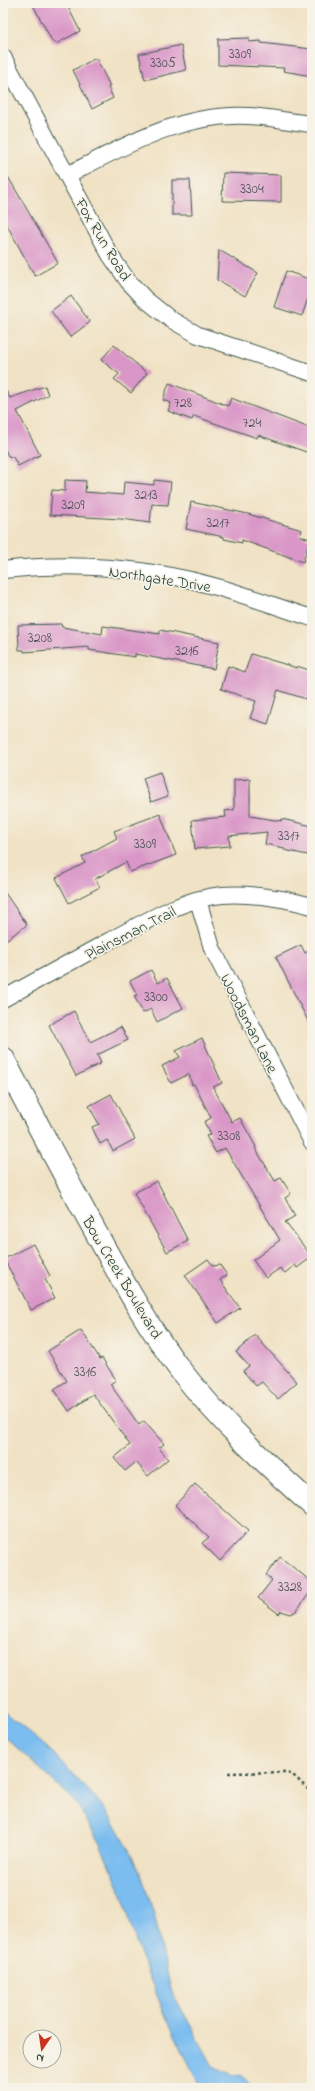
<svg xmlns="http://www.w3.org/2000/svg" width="315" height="2091" font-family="'Indie Flower',sans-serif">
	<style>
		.water { fill: #7bbdf0; stroke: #4d7d92 }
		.building { fill: #d996c7 }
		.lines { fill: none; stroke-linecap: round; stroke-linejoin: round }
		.street-casing { stroke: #3e564a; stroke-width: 18 }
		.secondary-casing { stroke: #3e564a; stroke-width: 24 }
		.path { stroke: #3e564a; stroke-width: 2.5; stroke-dasharray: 3 3; stroke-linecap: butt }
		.street { stroke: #fff; stroke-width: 16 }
		.secondary { stroke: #fff; stroke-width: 22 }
		.labels { text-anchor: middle; stroke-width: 3.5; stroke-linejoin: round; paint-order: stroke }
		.number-label { font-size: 14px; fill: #4e5359 }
		.street-label { font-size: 16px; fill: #1f3d34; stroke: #f7f3e8 }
	</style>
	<rect width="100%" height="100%" fill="#f7f3e8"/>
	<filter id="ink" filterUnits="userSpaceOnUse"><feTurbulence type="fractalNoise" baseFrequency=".025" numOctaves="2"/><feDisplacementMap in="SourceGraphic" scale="8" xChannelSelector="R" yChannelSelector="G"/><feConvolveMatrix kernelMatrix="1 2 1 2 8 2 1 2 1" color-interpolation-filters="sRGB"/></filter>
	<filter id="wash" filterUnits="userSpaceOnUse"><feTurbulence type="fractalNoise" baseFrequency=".012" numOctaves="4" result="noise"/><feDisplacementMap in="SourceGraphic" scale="16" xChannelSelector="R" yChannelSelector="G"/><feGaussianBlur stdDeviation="0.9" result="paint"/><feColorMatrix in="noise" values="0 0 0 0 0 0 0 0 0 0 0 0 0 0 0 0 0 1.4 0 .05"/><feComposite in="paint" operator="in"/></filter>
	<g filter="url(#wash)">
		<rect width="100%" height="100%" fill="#f0e2c4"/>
		<!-- water -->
		<path class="water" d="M 3,1711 L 50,1750 L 100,1803 L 119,1830 L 141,1874 L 154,1914 L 171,1990 L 213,2066 L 231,2074 L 243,2076 L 250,2085 L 249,2088 L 203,2088 L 194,2074 L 165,2015 L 139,1952 L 122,1894 L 100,1844 L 75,1801 L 3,1735 Z"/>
		<g id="blocks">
			<!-- building -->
			<g class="building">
				<path d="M 32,3 L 66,3 L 80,31 L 56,44 L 55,41 L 53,43 Z"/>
				<path d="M 249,38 L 249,42 L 261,41 L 261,43 L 312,49 L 312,76 L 283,71 L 284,68 L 218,65 L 218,39 Z"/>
				<path d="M 181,45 L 186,70 L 145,80 L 139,54 Z"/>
				<path d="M 96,58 L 110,86 L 108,87 L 113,98 L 92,109 L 73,70 Z"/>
				<path d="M 3,168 L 58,263 L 35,276 L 3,218 Z"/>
				<path d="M 223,173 L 281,175 L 281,202 L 222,201 Z"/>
				<path d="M 172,180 L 190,180 L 192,215 L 172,215 Z"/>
				<path d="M 219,250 L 258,273 L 245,296 L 217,280 Z"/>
				<path d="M 286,271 L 312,280 L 312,300 L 308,298 L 302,316 L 274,307 Z"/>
				<path d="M 71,296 L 90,322 L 70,337 L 51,311 Z"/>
				<path d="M 114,345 L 147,373 L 131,393 L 114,379 L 119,374 L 101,360 Z"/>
				<path d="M 169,383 L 228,406 L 231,398 L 312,429 L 312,454 L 258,435 L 257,438 L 194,416 L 192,420 L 168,411 L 171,403 L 163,400 Z"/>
				<path d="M 3,385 L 10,398 L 45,386 L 48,395 L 17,411 L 40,455 L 18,466 L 13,457 L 8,456 L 3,445 Z"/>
				<path d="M 65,480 L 86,481 L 85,492 L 123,495 L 124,482 L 154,485 L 154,480 L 171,482 L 168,505 L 152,504 L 150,523 L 121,519 L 50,515 L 52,490 L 65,491 Z"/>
				<path d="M 191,502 L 248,514 L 302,530 L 300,536 L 310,539 L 303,562 L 242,540 L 242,543 L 224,539 L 224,537 L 186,529 Z"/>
				<path d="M 61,624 L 62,627 L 102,634 L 103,626 L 160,634 L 160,630 L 219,642 L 214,669 L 135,654 L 135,657 L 89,650 L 89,647 L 24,652 L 24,650 L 19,650 L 18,625 Z"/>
				<path d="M 251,654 L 297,668 L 297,666 L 312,671 L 312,701 L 278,690 L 268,724 L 250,718 L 256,701 L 221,689 L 228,666 L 245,672 Z"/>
				<path d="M 160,772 L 168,796 L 151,802 L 143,778 Z"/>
				<path d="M 250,779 L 250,816 L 281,821 L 282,819 L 312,826 L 312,856 L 284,850 L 284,848 L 265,844 L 267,832 L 229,836 L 230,846 L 195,849 L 192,820 L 226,817 L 225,811 L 234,810 L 234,780 Z"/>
				<path d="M 160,814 L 176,855 L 130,872 L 126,862 L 95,879 L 100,887 L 69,903 L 56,878 L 85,863 L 82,857 L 117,838 L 114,831 Z"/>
				<path d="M 3,890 L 27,925 L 3,942 Z"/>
				<path d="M 301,945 L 305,953 L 312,949 L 312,1029 L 276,957 Z"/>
				<path d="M 151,970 L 158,983 L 167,978 L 183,1008 L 157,1022 L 151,1009 L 143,1013 L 134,996 L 137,995 L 130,981 Z"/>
				<path d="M 74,1011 L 90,1042 L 121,1027 L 128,1040 L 97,1055 L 101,1063 L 76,1076 L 49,1025 Z"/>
				<path d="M 202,1038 L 222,1083 L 213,1087 L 232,1122 L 240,1118 L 256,1147 L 255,1148 L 275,1181 L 281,1178 L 291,1194 L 285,1198 L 295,1216 L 285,1222 L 312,1257 L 297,1268 L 295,1265 L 285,1273 L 280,1268 L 266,1278 L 253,1260 L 280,1240 L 225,1148 L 216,1153 L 206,1136 L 211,1134 L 204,1122 L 211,1118 L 194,1084 L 192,1085 L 189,1074 L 171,1083 L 162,1066 L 180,1057 L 176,1051 Z"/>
				<path d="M 111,1094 L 135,1139 L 113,1151 L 107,1140 L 100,1144 L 92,1127 L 99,1124 L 89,1106 Z"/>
				<path d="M 157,1181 L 188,1241 L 167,1252 L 134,1193 Z"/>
				<path d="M 33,1244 L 50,1276 L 45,1279 L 55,1298 L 31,1310 L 4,1259 Z"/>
				<path d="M 208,1259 L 213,1266 L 220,1265 L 227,1275 L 220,1280 L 240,1308 L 218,1323 L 185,1275 Z"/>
				<path d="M 81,1330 L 100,1359 L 102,1358 L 116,1380 L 110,1384 L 139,1425 L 144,1421 L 164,1444 L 159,1448 L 168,1459 L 148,1476 L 136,1462 L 125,1471 L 114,1458 L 130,1445 L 93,1394 L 69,1411 L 54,1389 L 67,1381 L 48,1351 Z"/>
				<path d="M 255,1335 L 297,1382 L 278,1399 L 262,1382 L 256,1386 L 243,1371 L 249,1366 L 236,1352 Z"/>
				<path d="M 195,1484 L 248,1531 L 220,1561 L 202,1543 L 209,1537 L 175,1505 Z"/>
				<path d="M 280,1557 L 312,1582 L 312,1590 L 296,1611 L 291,1614 L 281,1611 L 279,1614 L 258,1598 L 272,1580 L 266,1575 Z"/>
			</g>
		</g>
	</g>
	<g filter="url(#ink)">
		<use href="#blocks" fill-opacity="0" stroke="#3e564a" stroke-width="1"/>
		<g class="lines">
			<defs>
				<g id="street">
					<path d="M 3,57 L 110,255 L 128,281 L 145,299 L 170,319 L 198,335 L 312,373"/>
					<path d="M 67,175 C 125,146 182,112 249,116 C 270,117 291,122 312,124"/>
					<path d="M 3,570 C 73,562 149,567 217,587 C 249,596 280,608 312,618"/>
					<path d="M 198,900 L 212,948 L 312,1142"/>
					<path d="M 3,999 C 38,980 73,961 107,942 C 144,923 180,899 222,895 C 254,893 282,898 312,906"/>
				</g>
				<path id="secondary" d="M 3,1058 C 33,1116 63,1173 94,1229 C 121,1278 147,1326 181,1371 C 220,1421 265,1463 312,1505"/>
			</defs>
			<!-- street casing -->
			<use href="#street" class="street-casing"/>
			<!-- secondary casing -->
			<use href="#secondary" class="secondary-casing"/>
			<!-- path -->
			<path class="path" d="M 228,1773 L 285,1772 L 293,1775 L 312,1793"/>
			<!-- street -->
			<use href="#street" class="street"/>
			<!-- secondary -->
			<use href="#secondary" class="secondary"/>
		</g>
	</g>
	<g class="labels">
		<!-- number labels -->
		<g class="number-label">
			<text x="240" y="58">3309</text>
			<text x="163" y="67">3305</text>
			<text x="252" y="193">3304</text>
			<text x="183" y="407">728</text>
			<text x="252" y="427">724</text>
			<text x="146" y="499">3213</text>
			<text x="73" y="509">3209</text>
			<text x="218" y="527">3217</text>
			<text x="40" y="642">3208</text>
			<text x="187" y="655">3216</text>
			<text x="289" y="840">3317</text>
			<text x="145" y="848">3309</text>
			<text x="156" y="1001">3300</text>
			<text x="229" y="1140">3308</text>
			<text x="85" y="1376">3316</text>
			<text x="290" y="1591">3328</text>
		</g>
		<!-- street labels -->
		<g class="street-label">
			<text transform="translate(104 239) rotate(59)" y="6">Fox Run Road</text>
			<text transform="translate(160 578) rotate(9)" y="6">Northgate Drive</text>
			<text transform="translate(130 932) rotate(-27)" y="6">Plainsman Trail</text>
			<text transform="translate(250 1023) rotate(63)" y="6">Woodsman Lane</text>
			<text transform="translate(123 1277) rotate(59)" y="6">Bow Creek Boulevard</text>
		</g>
	</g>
	<!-- margin -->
	<rect width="315" height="2091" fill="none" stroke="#f7f3e8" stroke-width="16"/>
	<!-- north arrow -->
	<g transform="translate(42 2049) rotate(193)"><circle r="19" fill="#f7f3e8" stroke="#a1aaa0"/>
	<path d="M0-3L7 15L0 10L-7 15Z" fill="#c8321e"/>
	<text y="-6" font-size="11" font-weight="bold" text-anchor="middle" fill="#1f3d34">N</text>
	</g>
</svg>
